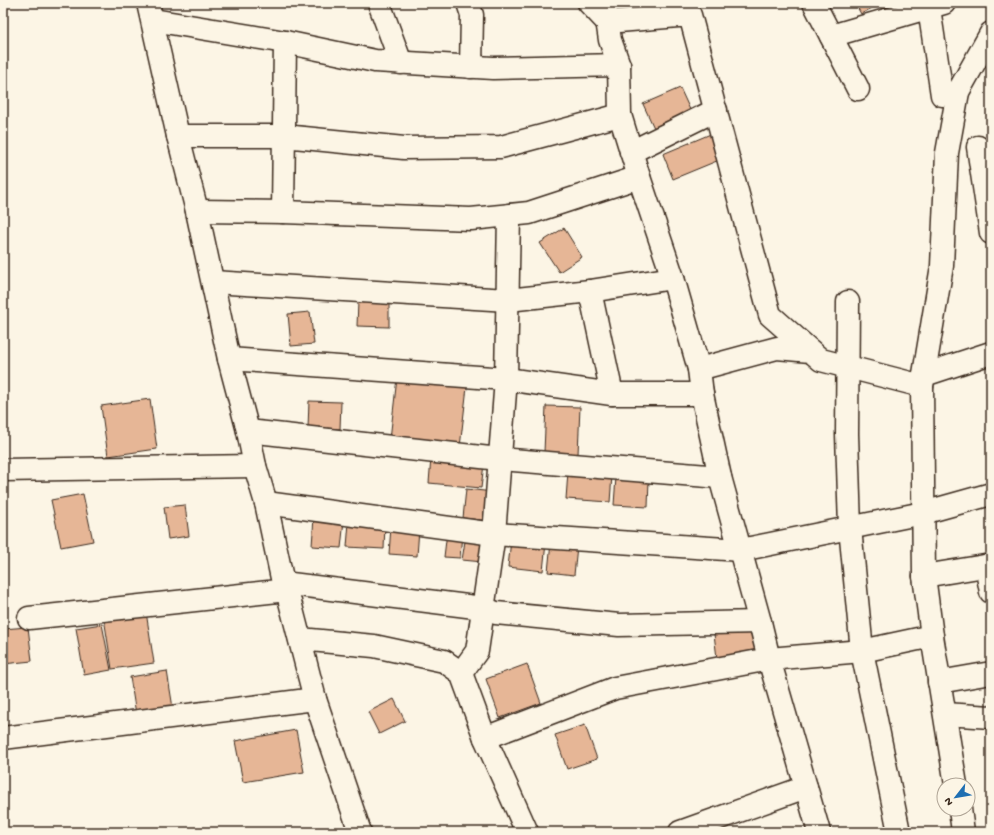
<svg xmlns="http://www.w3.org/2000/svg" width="994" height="835" font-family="'Gochi Hand',sans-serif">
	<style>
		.building { fill: #e6b696; stroke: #3b2a1e }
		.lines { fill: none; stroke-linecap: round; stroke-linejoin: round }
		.minor-casing { stroke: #3b2a1e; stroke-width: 25 }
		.minor { stroke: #fcf5e5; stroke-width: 22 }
	</style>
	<rect width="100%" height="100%" fill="#fcf5e5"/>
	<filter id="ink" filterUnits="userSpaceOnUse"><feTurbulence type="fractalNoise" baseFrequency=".025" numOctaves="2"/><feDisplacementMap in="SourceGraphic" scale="8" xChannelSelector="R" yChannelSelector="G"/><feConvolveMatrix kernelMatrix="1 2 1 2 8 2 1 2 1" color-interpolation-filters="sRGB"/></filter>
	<g filter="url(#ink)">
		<!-- building -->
		<g class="building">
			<path d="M 855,3 L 881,3 L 861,14 Z"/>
			<path d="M 680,88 L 691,112 L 654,128 L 643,104 Z"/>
			<path d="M 713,133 L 724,158 L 673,179 L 663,154 Z"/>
			<path d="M 564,228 L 582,257 L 559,272 L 540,243 Z"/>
			<path d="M 358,302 L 389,302 L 389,327 L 357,326 Z"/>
			<path d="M 310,312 L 314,344 L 291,346 L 288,314 Z"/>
			<path d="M 397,378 L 467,387 L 460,447 L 390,439 Z"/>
			<path d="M 150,399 L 157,449 L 108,456 L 101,406 Z"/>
			<path d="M 309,401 L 341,402 L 340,429 L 308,428 Z"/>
			<path d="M 546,406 L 580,407 L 578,454 L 544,452 Z"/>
			<path d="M 431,458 L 484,464 L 481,488 L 429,483 Z"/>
			<path d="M 568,472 L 612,475 L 610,502 L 566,499 Z"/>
			<path d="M 616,477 L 649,479 L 648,507 L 614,505 Z"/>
			<path d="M 466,489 L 493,492 L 490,521 L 463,518 Z"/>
			<path d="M 83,494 L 93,541 L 61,547 L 51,500 Z"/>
			<path d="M 185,505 L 189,536 L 168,539 L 164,507 Z"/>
			<path d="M 314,517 L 344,520 L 341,548 L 312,546 Z"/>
			<path d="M 349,522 L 385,524 L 384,549 L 347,547 Z"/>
			<path d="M 391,527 L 419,529 L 417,556 L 389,554 Z"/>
			<path d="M 447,532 L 462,533 L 460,558 L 444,557 Z"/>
			<path d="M 466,535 L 485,537 L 483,562 L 462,560 Z"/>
			<path d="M 511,540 L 546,543 L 543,571 L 508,567 Z"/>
			<path d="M 551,542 L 577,546 L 574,575 L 548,572 Z"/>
			<path d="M 146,612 L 154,663 L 112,669 L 104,618 Z"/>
			<path d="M 102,624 L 111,670 L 84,675 L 76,628 Z"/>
			<path d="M 28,627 L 32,661 L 3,664 L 3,629 Z"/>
			<path d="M 753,630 L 756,654 L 717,658 L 714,634 Z"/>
			<path d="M 527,664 L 541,703 L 500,718 L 486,679 Z"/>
			<path d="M 167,671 L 173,708 L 136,714 L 130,677 Z"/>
			<path d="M 394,699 L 405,721 L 379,734 L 368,712 Z"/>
			<path d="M 585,725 L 597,759 L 567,769 L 555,735 Z"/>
			<path d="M 296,730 L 304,772 L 243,782 L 235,741 Z"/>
		</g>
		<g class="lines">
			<defs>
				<g id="minor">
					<path d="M 148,3 L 178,136 L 197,211 L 229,359 L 248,431 L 255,466 L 266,503 L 283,583 L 287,590 L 315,699 L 360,832"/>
					<path d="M 379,3 L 401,63"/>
					<path d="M 468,3 L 472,15 L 471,67"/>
					<path d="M 589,3 L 607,22 L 690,15 L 770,315 L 821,360 L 922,386 L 924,576 L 932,636 L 956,785"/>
					<path d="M 814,3 L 858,89"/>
					<path d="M 605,7 L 610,40 L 619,65 L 620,115 L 639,177 L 673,278 L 699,369 L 702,394 L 720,477 L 760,622 L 769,659 L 819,832"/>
					<path d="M 929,8 L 942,95 L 958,92"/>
					<path d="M 153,20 L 285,42 L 375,61 L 493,68 L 619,65"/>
					<path d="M 831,36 L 944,3"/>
					<path d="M 178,136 L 284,136 L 404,148 L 501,147 L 620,115"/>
					<path d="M 978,147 L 991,233"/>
					<path d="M 631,152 L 716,110"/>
					<path d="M 197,211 L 283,212 L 471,219 L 529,213 L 639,177"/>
					<path d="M 283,212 L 285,42"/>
					<path d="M 509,215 L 506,379 L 494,534 L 477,651 L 461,673 L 485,738 L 527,832"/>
					<path d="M 213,282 L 508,300 L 590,291 L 673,278"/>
					<path d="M 590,291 L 612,394"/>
					<path d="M 848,302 L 847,434 L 850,528 L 862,651 L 899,832"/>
					<path d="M 229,359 L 506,379 L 612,394 L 702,394"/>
					<path d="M 699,369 L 777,348 L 810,351"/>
					<path d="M 924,375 L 991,353"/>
					<path d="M 922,386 L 942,266 L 947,153 L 958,92 L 991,33"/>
					<path d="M 248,431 L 499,459 L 720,477"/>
					<path d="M 3,470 L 255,466"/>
					<path d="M 266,503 L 494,534 L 741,550 L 923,513 L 991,494"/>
					<path d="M 986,566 L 991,592"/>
					<path d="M 924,576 L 991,565"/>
					<path d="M 283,583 L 483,608 L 496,613 L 619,625 L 760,622"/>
					<path d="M 29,618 L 287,590"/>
					<path d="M 300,639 L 374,646 L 444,661 L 461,673"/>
					<path d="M 939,682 L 991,673"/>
					<path d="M 945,714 L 991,717"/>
					<path d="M 3,738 L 315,699"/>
					<path d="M 485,738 L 615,688 L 769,659 L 862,651 L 932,636"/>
					<path d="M 960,809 L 963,832"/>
					<path d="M 680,832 L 806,787"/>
				</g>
			</defs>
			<!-- minor casing -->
			<use href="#minor" class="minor-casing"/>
			<!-- minor -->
			<use href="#minor" class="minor"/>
		</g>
	</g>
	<!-- margin -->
	<rect width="994" height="835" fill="none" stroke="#fcf5e5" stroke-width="16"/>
	<rect x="8" y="8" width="978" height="819" fill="none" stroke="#3b2a1e" stroke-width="1.5" filter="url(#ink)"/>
	<!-- north arrow -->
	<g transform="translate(956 797) rotate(239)"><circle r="19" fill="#fcf5e5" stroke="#afa495"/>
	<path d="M0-3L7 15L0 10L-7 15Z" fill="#1f6fb2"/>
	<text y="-6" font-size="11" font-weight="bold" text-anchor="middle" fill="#3b2a1e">N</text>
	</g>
</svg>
